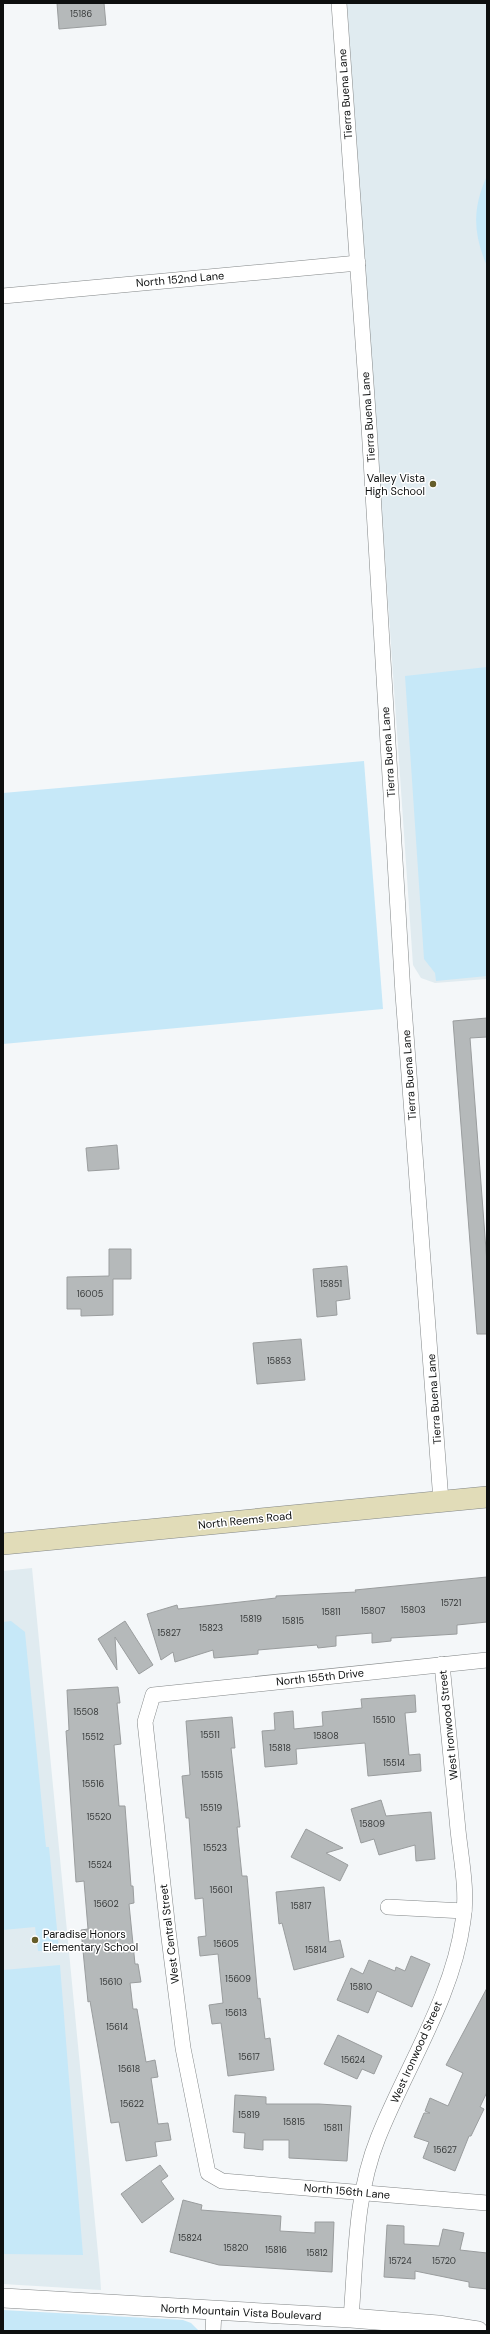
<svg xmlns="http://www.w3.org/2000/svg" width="490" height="2334" font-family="'DM Sans',sans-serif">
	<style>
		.built { fill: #e0ebf0 }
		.green { fill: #c6e8f8 }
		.building { fill: #b5b9ba; stroke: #9a9d9e }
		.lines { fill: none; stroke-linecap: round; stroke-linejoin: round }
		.minor-casing { stroke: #838788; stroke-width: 16 }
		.tertiary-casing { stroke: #838788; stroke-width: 20 }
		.secondary-casing { stroke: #838788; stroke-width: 22 }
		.minor { stroke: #fff; stroke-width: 15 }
		.tertiary { stroke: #fff; stroke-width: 19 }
		.secondary { stroke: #e1dcb8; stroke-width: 21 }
		.poi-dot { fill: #665d29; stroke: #fff; stroke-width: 1.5 }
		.labels { text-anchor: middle; stroke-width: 3; stroke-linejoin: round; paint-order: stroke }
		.number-label { font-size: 9px; fill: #373a3a }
		.street-label { font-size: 11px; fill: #0d0f0f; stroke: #fff }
		.poi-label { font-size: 11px; fill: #0d0f0f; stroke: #fff; text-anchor: end }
	</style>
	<rect width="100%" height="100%" fill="#f4f7f9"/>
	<!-- built -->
	<g class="built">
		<path d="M 347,3 L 487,3 L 487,979 L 435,983 L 421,978 L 413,965 Z"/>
		<path d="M 32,1568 L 100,2274 L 101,2290 L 3,2284 L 3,1571 Z"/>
	</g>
	<!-- green -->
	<g class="green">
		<path d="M 487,176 L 487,266 C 473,234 472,208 487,176 Z"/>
		<path d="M 487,667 L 487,976 L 436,981 L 435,973 L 424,959 L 405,676 Z"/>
		<path d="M 364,761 L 383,1009 L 3,1044 L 3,793 Z"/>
		<path d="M 11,1621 L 25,1632 L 46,1847 L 49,1847 L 59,1950 L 38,1951 L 35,1927 L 3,1930 L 3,1622 Z"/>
		<path d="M 60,1965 L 83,2255 L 3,2254 L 3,1970 Z"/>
		<path d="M 3,2310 L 183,2320 L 191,2323 L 199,2331 L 3,2331 Z"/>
	</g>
	<!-- building -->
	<g class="building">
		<path d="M 57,3 L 104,3 L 106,25 L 59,29 Z"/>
		<path d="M 487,1018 L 487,1037 L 470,1038 L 487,1263 L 487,1334 L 477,1334 L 453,1021 Z"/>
		<path d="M 117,1145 L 119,1169 L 88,1171 L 86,1148 Z"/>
		<path d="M 109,1249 L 131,1249 L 131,1279 L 113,1279 L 113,1315 L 81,1316 L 81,1309 L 67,1309 L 67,1277 L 109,1276 Z"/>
		<path d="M 347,1266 L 350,1299 L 336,1301 L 337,1315 L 317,1317 L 313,1269 Z"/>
		<path d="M 301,1339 L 305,1380 L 257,1384 L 253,1343 Z"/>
		<path d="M 487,1577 L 487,1622 L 457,1625 L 457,1634 L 391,1638 L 391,1641 L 372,1643 L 372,1633 L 336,1636 L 336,1646 L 318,1648 L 317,1645 L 258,1650 L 258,1654 L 214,1658 L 213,1650 L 175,1662 L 173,1652 L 161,1660 L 147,1614 L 177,1605 L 178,1609 L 276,1598 L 276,1596 L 356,1592 L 355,1590 Z"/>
		<path d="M 125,1621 L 153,1665 L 139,1674 L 115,1637 L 117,1670 L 98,1639 Z"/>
		<path d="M 118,1687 L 120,1703 L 117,1703 L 121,1744 L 114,1745 L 119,1806 L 125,1806 L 131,1886 L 133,1886 L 134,1903 L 129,1904 L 135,1964 L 138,1964 L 141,1982 L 130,1983 L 133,2009 L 137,2009 L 146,2062 L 155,2060 L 158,2077 L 151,2078 L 158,2124 L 168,2123 L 171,2140 L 155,2142 L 157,2156 L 126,2161 L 119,2122 L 111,2123 L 90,2001 L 88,2002 L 81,1930 L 88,1929 L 84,1881 L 76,1882 L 66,1731 L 69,1730 L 67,1690 Z"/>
		<path d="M 415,1695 L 416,1712 L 405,1713 L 409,1755 L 420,1754 L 421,1771 L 368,1776 L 365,1743 L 296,1749 L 297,1764 L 265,1767 L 262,1731 L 275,1730 L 274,1713 L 293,1711 L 294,1729 L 323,1726 L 322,1712 L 362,1708 L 361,1699 Z"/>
		<path d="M 232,1717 L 235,1748 L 231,1748 L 240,1827 L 237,1827 L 242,1876 L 247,1876 L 258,1999 L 260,1998 L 265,2039 L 270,2038 L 274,2070 L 228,2076 L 221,2023 L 212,2024 L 209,2005 L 223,2003 L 218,1954 L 200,1956 L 198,1937 L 206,1936 L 203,1898 L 195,1899 L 189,1818 L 186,1818 L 182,1776 L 190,1775 L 186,1721 Z"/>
		<path d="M 381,1800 L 386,1816 L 431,1812 L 435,1859 L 416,1861 L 415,1845 L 379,1855 L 374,1839 L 361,1843 L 351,1809 Z"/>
		<path d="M 306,1829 L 343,1848 L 326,1853 L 348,1865 L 340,1881 L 291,1857 Z"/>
		<path d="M 324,1887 L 329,1942 L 340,1940 L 344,1957 L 294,1970 L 282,1923 L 279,1924 L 276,1892 Z"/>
		<path d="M 411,1956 L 430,1964 L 412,2007 L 377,1991 L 368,2013 L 337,2000 L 351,1968 L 363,1974 L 369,1960 L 395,1971 L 396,1967 L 405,1971 Z"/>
		<path d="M 487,1988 L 487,2092 L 480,2107 L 484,2109 L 471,2136 L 469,2136 L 455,2171 L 423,2158 L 429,2142 L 414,2137 L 424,2113 L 430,2113 L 425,2111 L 430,2098 L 448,2106 L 463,2073 L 446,2065 Z"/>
		<path d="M 338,2035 L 382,2056 L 374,2074 L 362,2069 L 357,2079 L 324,2064 Z"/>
		<path d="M 235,2095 L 266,2097 L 266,2104 L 319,2104 L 351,2106 L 347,2161 L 289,2158 L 289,2140 L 263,2140 L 263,2150 L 244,2148 L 245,2133 L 233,2132 Z"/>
		<path d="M 160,2165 L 168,2176 L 161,2181 L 174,2199 L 142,2223 L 121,2194 Z"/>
		<path d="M 183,2200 L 202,2205 L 201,2210 L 281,2216 L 280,2231 L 315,2233 L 315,2222 L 334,2222 L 332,2272 L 219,2265 L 170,2252 Z"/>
		<path d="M 387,2225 L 404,2226 L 404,2244 L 439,2246 L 443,2229 L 464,2233 L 460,2250 L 487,2253 L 487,2289 L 469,2287 L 469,2282 L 415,2271 L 415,2279 L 384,2277 Z"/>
	</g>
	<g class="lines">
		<defs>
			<g id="minor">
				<path d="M 339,3 L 369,426 L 403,994 L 441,1501"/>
				<path d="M 3,296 L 358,263"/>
				<path d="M 487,1660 L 153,1695 L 145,1722 L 168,1930 L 183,2048 L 208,2173 L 222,2181 L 487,2203"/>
				<path d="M 388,1907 L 464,1911"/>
				<path d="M 351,2318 C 356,2258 355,2195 378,2138 C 406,2067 453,1997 463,1921 C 468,1892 461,1859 458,1830 C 453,1775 447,1720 442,1664"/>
				<path d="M 213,2331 L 214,2311"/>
			</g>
			<path id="tertiary" d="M 3,2298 L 351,2318 L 438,2325 L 478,2331"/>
			<path id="secondary" d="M 3,1544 L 487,1497"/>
		</defs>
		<!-- minor casing -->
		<use href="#minor" class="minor-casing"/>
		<!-- tertiary casing -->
		<use href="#tertiary" class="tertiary-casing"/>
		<!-- secondary casing -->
		<use href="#secondary" class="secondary-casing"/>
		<!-- minor -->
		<use href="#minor" class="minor"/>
		<!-- tertiary -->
		<use href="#tertiary" class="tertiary"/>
		<!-- secondary -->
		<use href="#secondary" class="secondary"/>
	</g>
	<!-- markers -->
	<g class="poi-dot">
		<circle cx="433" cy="484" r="4"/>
		<circle cx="35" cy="1940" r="4"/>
	</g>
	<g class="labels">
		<!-- number labels -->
		<g class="number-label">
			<text x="81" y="17">15186</text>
			<text x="331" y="1287">15851</text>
			<text x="90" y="1297">16005</text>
			<text x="279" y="1364">15853</text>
			<text x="451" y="1606">15721</text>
			<text x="413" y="1613">15803</text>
			<text x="373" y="1614">15807</text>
			<text x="331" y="1615">15811</text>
			<text x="251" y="1622">15819</text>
			<text x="293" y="1624">15815</text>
			<text x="211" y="1631">15823</text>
			<text x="169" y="1636">15827</text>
			<text x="86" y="1715">15508</text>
			<text x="384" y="1723">15510</text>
			<text x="210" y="1738">15511</text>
			<text x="326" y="1739">15808</text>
			<text x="93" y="1740">15512</text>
			<text x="280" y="1751">15818</text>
			<text x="394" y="1766">15514</text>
			<text x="212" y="1778">15515</text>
			<text x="93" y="1787">15516</text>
			<text x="211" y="1811">15519</text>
			<text x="99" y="1820">15520</text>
			<text x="372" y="1827">15809</text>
			<text x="215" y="1851">15523</text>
			<text x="100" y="1868">15524</text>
			<text x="221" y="1893">15601</text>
			<text x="106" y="1907">15602</text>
			<text x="301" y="1909">15817</text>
			<text x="226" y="1947">15605</text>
			<text x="316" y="1953">15814</text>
			<text x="238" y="1982">15609</text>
			<text x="111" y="1985">15610</text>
			<text x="361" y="1990">15810</text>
			<text x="236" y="2016">15613</text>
			<text x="117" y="2030">15614</text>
			<text x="249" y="2060">15617</text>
			<text x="353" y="2063">15624</text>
			<text x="129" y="2072">15618</text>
			<text x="132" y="2107">15622</text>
			<text x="249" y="2118">15819</text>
			<text x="294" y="2125">15815</text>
			<text x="333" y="2131">15811</text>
			<text x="445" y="2153">15627</text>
			<text x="190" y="2241">15824</text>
			<text x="236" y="2251">15820</text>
			<text x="276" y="2253">15816</text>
			<text x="317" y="2256">15812</text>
			<text x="400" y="2264">15724</text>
			<text x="444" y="2264">15720</text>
		</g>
		<!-- street labels -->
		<g class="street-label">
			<text transform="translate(345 94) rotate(-94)" y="4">Tierra Buena Lane</text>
			<text transform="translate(180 279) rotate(-5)" y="4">North 152nd Lane</text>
			<text transform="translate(368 417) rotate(-94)" y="4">Tierra Buena Lane</text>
			<text transform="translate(388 752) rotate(-94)" y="4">Tierra Buena Lane</text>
			<text transform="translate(409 1075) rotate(-94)" y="4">Tierra Buena Lane</text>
			<text transform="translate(434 1399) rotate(-94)" y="4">Tierra Buena Lane</text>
			<text transform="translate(245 1520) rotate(-6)" y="4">North Reems Road</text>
			<text transform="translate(320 1677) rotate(-6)" y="4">North 155th Drive</text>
			<text transform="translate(448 1725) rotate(-96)" y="4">West Ironwood Street</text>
			<text transform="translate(169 1934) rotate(-97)" y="4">West Central Street</text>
			<text transform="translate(416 2052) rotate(-66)" y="4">West Ironwood Street</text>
			<text transform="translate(347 2191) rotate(5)" y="4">North 156th Lane</text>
			<text transform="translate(241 2312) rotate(3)" y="4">North Mountain Vista Boulevard</text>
		</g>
		<!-- poi labels -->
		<g class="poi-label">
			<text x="425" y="482">Valley Vista<tspan x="425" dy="13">High School</tspan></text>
			<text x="43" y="1938" text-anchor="start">Paradise Honors<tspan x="43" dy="13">Elementary School</tspan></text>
		</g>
	</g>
	<!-- border -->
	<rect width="490" height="2334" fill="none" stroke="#0d0f0f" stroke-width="8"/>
</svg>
